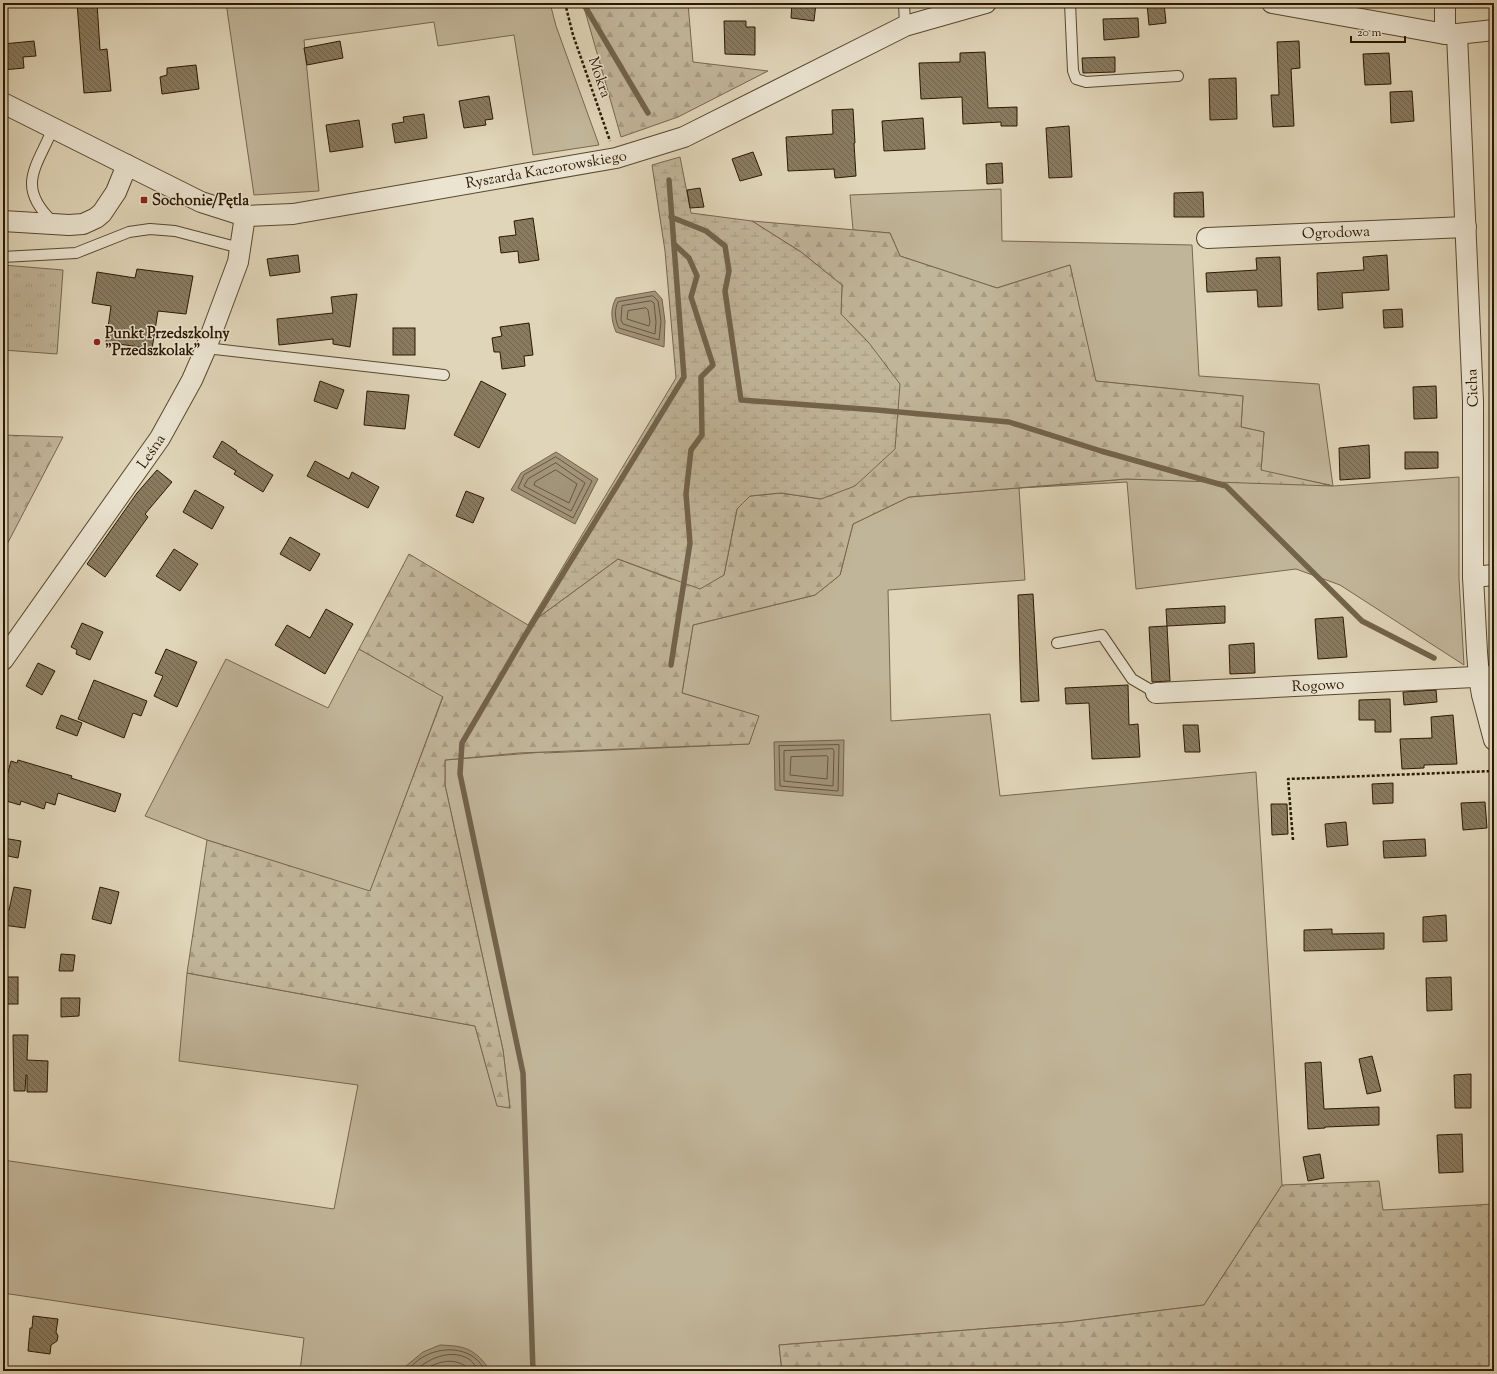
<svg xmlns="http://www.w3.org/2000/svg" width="1497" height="1374" font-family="'Sorts Mill Goudy',serif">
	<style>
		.grass { fill: #c1b599; stroke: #76674d }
		.forest { fill: url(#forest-firs); stroke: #76674d }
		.wetland { fill: url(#wetland-marsh); stroke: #76674d }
		.park { fill: url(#park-tufts); stroke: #76674d }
		.water { fill: #a2957a; stroke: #72634a }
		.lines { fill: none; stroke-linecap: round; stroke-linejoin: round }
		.shore { stroke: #66573e; stroke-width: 1 }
		.stream { stroke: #72634a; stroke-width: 5.5 }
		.building { fill: url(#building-back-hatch); stroke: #2b1901 }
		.service-casing { stroke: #58482f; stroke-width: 12 }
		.minor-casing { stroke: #58482f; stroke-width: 22 }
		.path { stroke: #2b1901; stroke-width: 2.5; stroke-dasharray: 3 2; stroke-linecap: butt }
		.service { stroke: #ebe4d1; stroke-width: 10 }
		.minor { stroke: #ebe4d1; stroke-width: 20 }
		.poi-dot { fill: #8f2418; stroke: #ebe4d1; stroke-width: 1.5 }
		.labels { text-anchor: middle; stroke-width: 3; stroke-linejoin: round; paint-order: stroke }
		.street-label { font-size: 15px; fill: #2b1901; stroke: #ebe4d1 }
		.poi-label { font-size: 15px; font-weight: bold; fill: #2b1901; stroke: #ebe4d1; text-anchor: start }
	</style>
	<defs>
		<pattern id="forest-firs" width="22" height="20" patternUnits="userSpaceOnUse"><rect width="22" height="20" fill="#c1b599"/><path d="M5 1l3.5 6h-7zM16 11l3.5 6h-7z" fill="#a69b82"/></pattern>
		<pattern id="wetland-marsh" width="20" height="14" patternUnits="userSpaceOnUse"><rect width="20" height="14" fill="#c1b599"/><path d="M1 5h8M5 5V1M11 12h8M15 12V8" fill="none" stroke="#a69b82"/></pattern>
		<pattern id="park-tufts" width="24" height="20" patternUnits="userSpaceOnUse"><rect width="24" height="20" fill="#c1b599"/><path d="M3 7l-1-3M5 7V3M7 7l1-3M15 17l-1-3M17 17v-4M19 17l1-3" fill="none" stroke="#a69b82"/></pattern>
		<pattern id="building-back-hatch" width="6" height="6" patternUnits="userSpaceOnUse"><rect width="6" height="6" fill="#897b60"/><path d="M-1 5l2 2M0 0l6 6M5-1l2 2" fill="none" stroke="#70644d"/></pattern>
	</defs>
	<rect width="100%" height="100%" fill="#e0d5b8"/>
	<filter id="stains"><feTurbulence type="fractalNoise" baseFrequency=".005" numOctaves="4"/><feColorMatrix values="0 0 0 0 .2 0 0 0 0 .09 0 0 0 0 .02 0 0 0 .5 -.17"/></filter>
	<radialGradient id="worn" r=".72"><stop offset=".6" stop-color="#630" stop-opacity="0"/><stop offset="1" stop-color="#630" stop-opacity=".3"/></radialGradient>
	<!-- grass -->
	<g class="grass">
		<path d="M 226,3 L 550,3 L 556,26 L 599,145 L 533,155 L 514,35 L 438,46 L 434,22 L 304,40 L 319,191 L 254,195 Z"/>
		<path d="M 1001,189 L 1002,241 L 1192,245 L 1199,376 L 1319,384 L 1333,486 L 1459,477 L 1459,579 L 1464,665 L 1340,585 L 1296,569 L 1136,589 L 1127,482 L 1019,488 L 1025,580 L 888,590 L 891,721 L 990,714 L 1000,796 L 1256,772 L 1282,1185 L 1204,1305 L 1068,1322 L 779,1345 L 782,1371 L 300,1371 L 304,1338 L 3,1293 L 3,1231 L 5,1204 L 3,1160 L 334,1209 L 358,1085 L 179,1061 L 187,973 L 475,1026 L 497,1105 L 510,1108 L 503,1050 L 445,785 L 445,760 L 544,752 L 544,753 L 749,744 L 758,716 L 682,693 L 693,625 L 815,595 L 840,575 L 853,524 L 909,497 L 1126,479 L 1330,485 L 1261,471 L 1264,432 L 1241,427 L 1243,396 L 1095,381 L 1070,265 L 997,288 L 900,256 L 890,233 L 853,230 L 850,195 Z"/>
		<path d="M 359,649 L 443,696 L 370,892 L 207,840 L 145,816 L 226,659 L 328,708 Z"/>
	</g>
	<!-- forest -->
	<g class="forest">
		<path d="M 585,3 L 688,3 L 693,62 L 768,71 L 678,117 L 621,137 L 583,4 Z"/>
		<path d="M 752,221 L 890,233 L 900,256 L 997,288 L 1070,265 L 1096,381 L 1243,396 L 1241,427 L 1264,432 L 1261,470 L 1333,486 L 1126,479 L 909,497 L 853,524 L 840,575 L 815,595 L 693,625 L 682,693 L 759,716 L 749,744 L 519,753 L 445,760 L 445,785 L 503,1050 L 510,1108 L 497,1106 L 475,1026 L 187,973 L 207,840 L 370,891 L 443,697 L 359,649 L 409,554 L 528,625 L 618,559 L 671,579 L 724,575 L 737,509 L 750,496 L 781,493 L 821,499 L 869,343 L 841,314 L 842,285 L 801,252 Z"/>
		<path d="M 3,435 L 63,437 L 3,552 Z"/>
		<path d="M 1379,1181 L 1383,1210 L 1494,1204 L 1494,1371 L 782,1371 L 779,1345 L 1068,1322 L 1204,1305 L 1282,1185 Z"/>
	</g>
	<!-- wetland -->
	<path class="wetland" d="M 680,157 L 691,213 L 752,221 L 801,252 L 842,285 L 841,314 L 869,343 L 900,384 L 895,449 L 855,486 L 821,499 L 781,493 L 750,496 L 737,509 L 724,575 L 700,589 L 618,559 L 528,625 L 676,378 L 665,251 L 652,165 Z"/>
	<!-- park -->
	<path class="park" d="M 3,265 L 63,270 L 57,354 L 3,350 Z"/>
	<!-- water -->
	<g class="water">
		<path d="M 655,291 L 662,299 L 665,321 L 664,347 L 616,332 C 611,320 610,309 616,298 Z"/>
		<path d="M 556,452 L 598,479 L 575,524 L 511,490 L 521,473 Z"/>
		<path d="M 844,740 L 843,796 L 775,790 L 774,742 Z"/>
		<path d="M 440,1345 C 458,1346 469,1346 482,1360 C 485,1364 488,1366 489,1371 L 400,1371 L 423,1352 Z"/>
	</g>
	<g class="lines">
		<!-- shore -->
		<g class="shore">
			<path d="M 653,296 L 658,301 L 661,321 L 659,340 L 619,328 C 615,321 614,309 618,302 Z"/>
			<path d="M 651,301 L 654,303 L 656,322 L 655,334 L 623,324 L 621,320 L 622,306 Z"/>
			<path d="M 646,308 L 648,310 L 650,322 L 649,326 L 627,319 L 628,311 Z"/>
			<path d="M 556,457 L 592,481 L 573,518 L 518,488 L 524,475 Z"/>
			<path d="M 556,463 L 585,483 L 571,511 L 524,486 L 528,479 Z"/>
			<path d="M 556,470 L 577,484 L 569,503 L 534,485 L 535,482 Z"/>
			<path d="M 839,745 L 838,791 L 780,786 L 779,746 Z"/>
			<path d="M 833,749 L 834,751 L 833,786 L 784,781 L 784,751 Z"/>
			<path d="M 827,756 L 828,757 L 827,779 L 790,775 L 791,757 Z"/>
			<path d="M 406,1371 C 412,1366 418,1359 425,1356 C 445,1345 475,1348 485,1371"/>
			<path d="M 414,1371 C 429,1359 449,1348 469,1359 C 473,1362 476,1367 479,1371"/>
			<path d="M 423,1371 C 438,1360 458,1356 471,1371"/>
		</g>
		<!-- stream -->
		<g class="stream">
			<path d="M 583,3 L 648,113"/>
			<path d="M 671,217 L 706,231 L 725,246 L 729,271 L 725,291 L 741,400 L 877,410 L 1009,422 L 1101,451 L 1226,486 L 1362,621 L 1434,658"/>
			<path d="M 671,665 L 690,543 L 686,494 L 691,450 L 702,435 L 701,377 L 713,365 L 691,297 L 697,276 L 689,258 L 674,244"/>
			<path d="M 533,1371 L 523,1073 L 460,774 L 462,743 L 524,637 L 684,377 L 669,180"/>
		</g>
	</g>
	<!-- building -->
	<g class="building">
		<path d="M 77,3 L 97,3 L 100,50 L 107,49 L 111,91 L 84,93 Z"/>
		<path d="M 792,3 L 816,3 L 814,21 L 791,18 Z"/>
		<path d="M 1158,3 L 1164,3 L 1166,23 L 1149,25 L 1147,4 Z"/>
		<path d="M 1138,18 L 1139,37 L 1104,40 L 1103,19 Z"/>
		<path d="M 724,21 L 746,21 L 746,27 L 755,27 L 755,55 L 725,54 Z"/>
		<path d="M 34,41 L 36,56 L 23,57 L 24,68 L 3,70 L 3,44 Z"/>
		<path d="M 340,41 L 343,58 L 307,65 L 304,48 Z"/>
		<path d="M 1299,41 L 1300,68 L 1291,69 L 1294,126 L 1273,127 L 1271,95 L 1279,95 L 1277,42 Z"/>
		<path d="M 985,52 L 988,108 L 1017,107 L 1017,126 L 1001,126 L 1001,122 L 963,124 L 962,97 L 921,99 L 919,63 L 960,62 L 960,53 Z"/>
		<path d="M 1389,53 L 1391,84 L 1365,85 L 1363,54 Z"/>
		<path d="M 1115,57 L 1115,72 L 1083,73 L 1082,58 Z"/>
		<path d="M 196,65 L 199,89 L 162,94 L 160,77 L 167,75 L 167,68 Z"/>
		<path d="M 1236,78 L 1237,119 L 1210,120 L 1209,79 Z"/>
		<path d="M 1412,91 L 1414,121 L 1391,123 L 1390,92 Z"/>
		<path d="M 489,96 L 493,119 L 485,120 L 486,125 L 464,128 L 459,101 Z"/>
		<path d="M 853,109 L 855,143 L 854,143 L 856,176 L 835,178 L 834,169 L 788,171 L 786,137 L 833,134 L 832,110 Z"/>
		<path d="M 424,114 L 427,138 L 395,143 L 392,124 L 404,122 L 403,117 Z"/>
		<path d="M 923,118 L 925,149 L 884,151 L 882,121 Z"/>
		<path d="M 359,120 L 363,147 L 330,152 L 326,125 Z"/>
		<path d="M 1069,126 L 1072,177 L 1049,178 L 1046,128 Z"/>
		<path d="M 753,152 L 762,175 L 740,181 L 732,159 Z"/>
		<path d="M 1002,163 L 1003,183 L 987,184 L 986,164 Z"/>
		<path d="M 700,188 L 704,207 L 690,208 L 687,190 Z"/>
		<path d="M 1203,192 L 1204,217 L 1174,217 L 1174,193 Z"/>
		<path d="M 533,218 L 539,260 L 519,263 L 518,251 L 501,253 L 499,237 L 516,235 L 514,221 Z"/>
		<path d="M 298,255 L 300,272 L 270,276 L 267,259 Z"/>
		<path d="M 1387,255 L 1389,290 L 1342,293 L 1343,308 L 1318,310 L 1317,273 L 1364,270 L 1363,257 Z"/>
		<path d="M 1280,257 L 1282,306 L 1258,307 L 1257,290 L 1207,292 L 1206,273 L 1257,270 L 1256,258 Z"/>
		<path d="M 137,269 L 193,276 L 186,314 L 158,311 L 152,349 L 106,342 L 111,306 L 92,303 L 97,272 L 135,278 Z"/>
		<path d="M 357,294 L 350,347 L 333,344 L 333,339 L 279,345 L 277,319 L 333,313 L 331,297 Z"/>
		<path d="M 1402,309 L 1403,327 L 1384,328 L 1383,310 Z"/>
		<path d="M 529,323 L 533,355 L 524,356 L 525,366 L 502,369 L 500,352 L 494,352 L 492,338 L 502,336 L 500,327 Z"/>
		<rect x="393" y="328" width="22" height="27"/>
		<path d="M 320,381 L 344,390 L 337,409 L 314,401 Z"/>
		<path d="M 481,381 L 506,394 L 479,448 L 454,435 Z"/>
		<path d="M 1436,386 L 1437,418 L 1414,419 L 1413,387 Z"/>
		<path d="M 367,391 L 409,395 L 405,429 L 364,425 Z"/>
		<path d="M 222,441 L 237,451 L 236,452 L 273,475 L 263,492 L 234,474 L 236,471 L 213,457 Z"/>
		<path d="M 1369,445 L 1370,478 L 1340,480 L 1339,448 Z"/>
		<path d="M 1405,452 L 1438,452 L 1438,468 L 1405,469 Z"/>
		<path d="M 315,461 L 349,479 L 352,472 L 379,487 L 368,508 L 307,476 Z"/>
		<path d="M 157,470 L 172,482 L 145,514 L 148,517 L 105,577 L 87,564 L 137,493 Z"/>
		<path d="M 195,490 L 224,507 L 212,529 L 183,512 Z"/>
		<path d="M 466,491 L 484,498 L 473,523 L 456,516 Z"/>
		<path d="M 290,537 L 320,554 L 310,571 L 280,554 Z"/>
		<path d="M 174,549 L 198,564 L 180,591 L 156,576 Z"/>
		<path d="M 1033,594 L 1039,701 L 1021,702 L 1018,595 Z"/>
		<path d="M 1225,606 L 1225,623 L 1167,626 L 1166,609 Z"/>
		<path d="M 326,609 L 353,624 L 325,674 L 275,645 L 287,625 L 310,638 Z"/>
		<path d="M 1343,617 L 1347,657 L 1318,659 L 1315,619 Z"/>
		<path d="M 82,623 L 103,632 L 90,660 L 76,654 L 77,650 L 71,647 Z"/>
		<path d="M 1167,626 L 1170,681 L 1152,682 L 1149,627 Z"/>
		<path d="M 1254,643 L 1255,673 L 1230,674 L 1229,645 Z"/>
		<path d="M 166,649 L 197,662 L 177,707 L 154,696 L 163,676 L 155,673 Z"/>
		<path d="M 38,663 L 55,671 L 42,695 L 26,686 Z"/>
		<path d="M 94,680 L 147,701 L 141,716 L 133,713 L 124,738 L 78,719 Z"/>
		<path d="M 1128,685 L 1129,725 L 1138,724 L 1140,757 L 1092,759 L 1089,703 L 1066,704 L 1065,688 Z"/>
		<path d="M 1436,690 L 1437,702 L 1404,705 L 1403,692 Z"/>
		<path d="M 1390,699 L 1391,732 L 1375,732 L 1375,720 L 1359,720 L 1359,700 Z"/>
		<path d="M 61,715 L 82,723 L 77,736 L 56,728 Z"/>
		<path d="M 1453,715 L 1457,764 L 1424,765 L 1424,768 L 1402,769 L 1400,739 L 1432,738 L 1431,717 Z"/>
		<path d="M 1183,725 L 1198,725 L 1200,752 L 1185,752 Z"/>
		<path d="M 18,760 L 72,776 L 71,778 L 121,794 L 115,812 L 58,793 L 55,805 L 46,802 L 44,809 L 21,801 L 20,805 L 3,800 L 3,779 L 6,780 L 11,761 L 17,763 Z"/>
		<path d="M 1393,783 L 1393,803 L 1373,804 L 1372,784 Z"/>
		<path d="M 1485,802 L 1487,828 L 1463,830 L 1461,803 Z"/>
		<path d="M 1271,804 L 1287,804 L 1288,834 L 1272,835 Z"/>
		<path d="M 1346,822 L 1348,845 L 1327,847 L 1325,824 Z"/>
		<path d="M 3,838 L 21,841 L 18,858 L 3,855 Z"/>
		<path d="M 1425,839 L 1426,856 L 1384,858 L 1383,841 Z"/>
		<path d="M 14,887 L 31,890 L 25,928 L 3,925 L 3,909 L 9,910 Z"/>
		<path d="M 100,887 L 119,892 L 111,924 L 92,919 Z"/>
		<path d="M 1446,915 L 1447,941 L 1423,942 L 1423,917 Z"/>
		<path d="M 1332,929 L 1332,934 L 1384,933 L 1384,949 L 1304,951 L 1304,930 Z"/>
		<path d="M 61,954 L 75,955 L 73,971 L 59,971 Z"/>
		<rect x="3" y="977" width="15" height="27"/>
		<path d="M 1451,977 L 1452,1010 L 1427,1011 L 1426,978 Z"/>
		<path d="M 61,998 L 80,998 L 79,1016 L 61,1017 Z"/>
		<path d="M 13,1035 L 28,1035 L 27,1060 L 48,1061 L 47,1092 L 27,1092 L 27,1075 L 26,1075 L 25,1091 L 14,1091 Z"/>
		<path d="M 1372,1056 L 1381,1091 L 1367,1094 L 1359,1059 Z"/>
		<path d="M 1321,1062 L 1324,1109 L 1379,1107 L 1379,1125 L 1325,1127 L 1325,1128 L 1308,1129 L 1305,1063 Z"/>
		<path d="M 1471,1074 L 1471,1108 L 1455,1108 L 1454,1075 Z"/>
		<path d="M 1462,1134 L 1463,1172 L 1439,1173 L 1437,1135 Z"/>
		<path d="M 1320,1154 L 1324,1178 L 1308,1181 L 1303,1157 Z"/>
		<path d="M 33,1316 L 58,1319 L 56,1332 L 58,1336 L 57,1341 L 51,1345 L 50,1354 L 28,1351 L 30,1328 L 32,1328 Z"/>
	</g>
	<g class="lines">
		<defs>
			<g id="service">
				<path d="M 904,3 L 905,26"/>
				<path d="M 1070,3 L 1073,71 L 1076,79 L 1086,82 L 1178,76"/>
				<path d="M 53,128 C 37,167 15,186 53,222"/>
				<path d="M 3,257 L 76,253 L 129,232 L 150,229 L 175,231 L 240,248"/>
				<path d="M 206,348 L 444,375"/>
				<path d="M 1057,643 L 1102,635 L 1132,679 L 1156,693"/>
			</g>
			<g id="minor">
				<path d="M 1272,3 L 1445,34 L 1457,34 L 1494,30"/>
				<path d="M 1445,3 L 1445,34"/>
				<path d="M 1457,34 L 1473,401 L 1473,577 L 1477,652 L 1479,677 L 1482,695 L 1494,740"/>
				<path d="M 3,103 L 201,202 L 245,216 L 293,214 L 616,158 L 684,137 L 905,26 L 986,3"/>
				<path d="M 3,221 L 69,225 L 83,224 L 96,218 L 102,213 L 116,192 L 127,165"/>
				<path d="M 1207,238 L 1466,227"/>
				<path d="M 1473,577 L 1494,575"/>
				<path d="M 3,660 L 160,438 L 192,380 L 206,348 L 238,262 L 245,216"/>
				<path d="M 1156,693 L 1494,676"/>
			</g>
		</defs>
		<!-- service casing -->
		<use href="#service" class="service-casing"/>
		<!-- minor casing -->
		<use href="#minor" class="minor-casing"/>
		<!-- path -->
		<g class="path">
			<path d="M 565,3 L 573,35 L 610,141"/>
			<path d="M 1293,840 L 1288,779 L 1494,771"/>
		</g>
		<!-- service -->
		<use href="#service" class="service"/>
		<!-- minor -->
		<use href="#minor" class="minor"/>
	</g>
	<!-- markers -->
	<g class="poi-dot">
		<rect x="140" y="196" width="8" height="8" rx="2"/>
		<circle cx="97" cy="342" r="4"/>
	</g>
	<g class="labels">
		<!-- street labels -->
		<g class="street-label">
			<text transform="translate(600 77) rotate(71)" y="5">Mokra</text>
			<text transform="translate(546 169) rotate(-10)" y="5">Ryszarda Kaczorowskiego</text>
			<text transform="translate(1336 232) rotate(-2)" y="5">Ogrodowa</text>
			<text transform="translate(1472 388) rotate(-92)" y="5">Cicha</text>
			<text transform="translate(151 451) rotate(-56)" y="5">Leśna</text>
			<text transform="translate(1318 685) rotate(-3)" y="5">Rogowo</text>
		</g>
		<!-- poi labels -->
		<g class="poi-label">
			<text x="152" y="205">Sochonie/Pętla</text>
			<text x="105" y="338">Punkt Przedszkolny<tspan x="105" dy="17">"Przedszkolak"</tspan></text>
		</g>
	</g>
	<!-- margin -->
	<rect width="1497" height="1374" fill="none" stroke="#e0d5b8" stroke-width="16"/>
	<rect x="4" y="4" width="1489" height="1366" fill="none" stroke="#2b1901" stroke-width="2"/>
	<rect x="8" y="8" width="1481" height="1358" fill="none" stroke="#2b1901"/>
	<!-- scale -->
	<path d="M1351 36v6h54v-6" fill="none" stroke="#2b1901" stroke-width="2"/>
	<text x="1357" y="36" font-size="12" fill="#2b1901" stroke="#ebe4d1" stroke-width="3" paint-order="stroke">20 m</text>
	<rect width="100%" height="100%" filter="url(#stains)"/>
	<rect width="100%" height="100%" fill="url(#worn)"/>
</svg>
